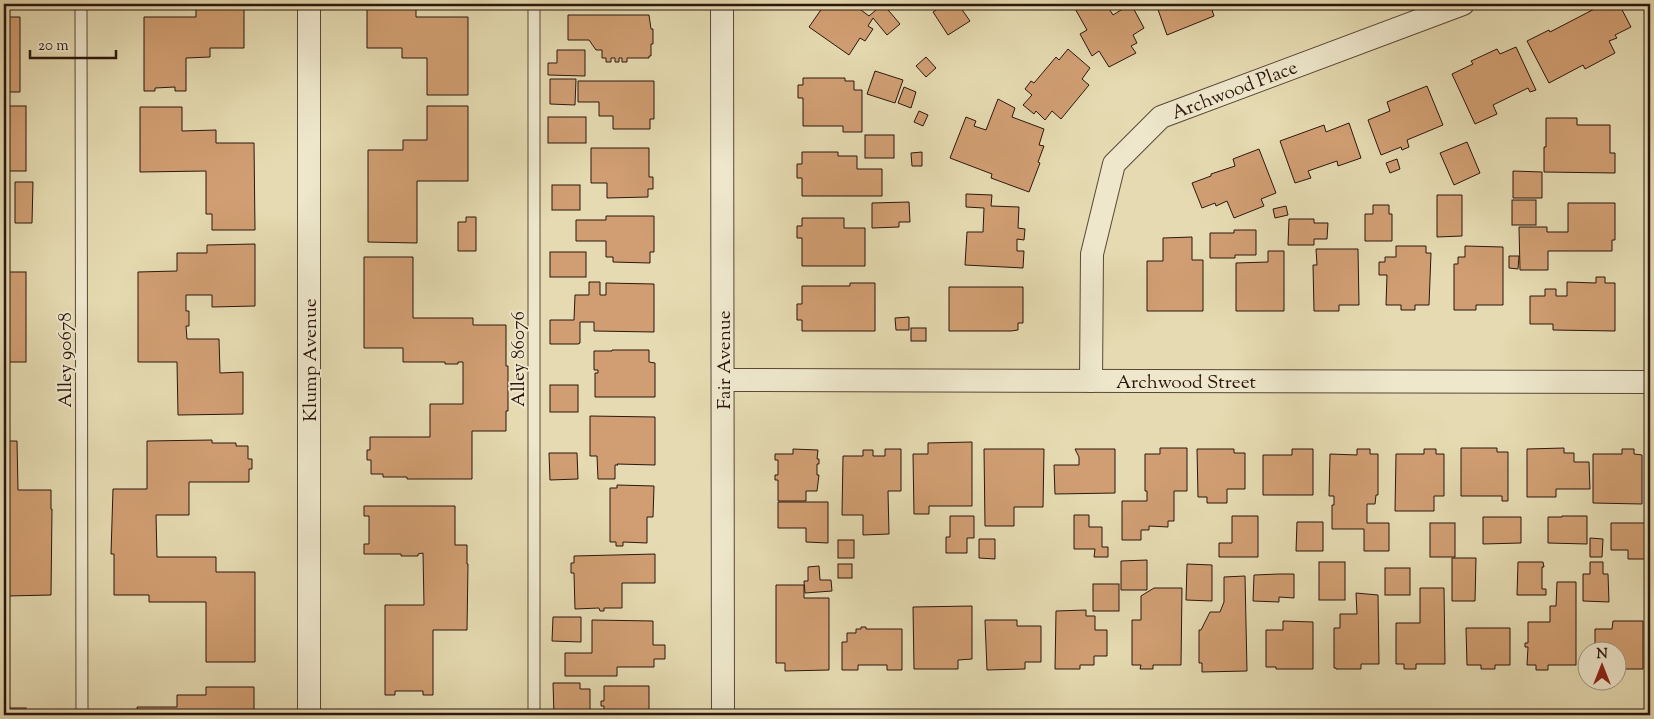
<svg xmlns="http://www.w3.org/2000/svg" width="1654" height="719" font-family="'Sorts Mill Goudy',serif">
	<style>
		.building { fill: #d09e72; stroke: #2c170e }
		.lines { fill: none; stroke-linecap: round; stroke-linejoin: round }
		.lane-casing { stroke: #5a4837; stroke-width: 13 }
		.street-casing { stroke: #5a4837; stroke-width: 24 }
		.lane { stroke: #eee7cc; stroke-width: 11 }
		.street { stroke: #eee7cc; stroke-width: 22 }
		.labels { text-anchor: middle; stroke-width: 4; stroke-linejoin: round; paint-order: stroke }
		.street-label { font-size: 19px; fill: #2c170e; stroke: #eee7cc }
	</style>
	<rect width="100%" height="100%" fill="#e5dab1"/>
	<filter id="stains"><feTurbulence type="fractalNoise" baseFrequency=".004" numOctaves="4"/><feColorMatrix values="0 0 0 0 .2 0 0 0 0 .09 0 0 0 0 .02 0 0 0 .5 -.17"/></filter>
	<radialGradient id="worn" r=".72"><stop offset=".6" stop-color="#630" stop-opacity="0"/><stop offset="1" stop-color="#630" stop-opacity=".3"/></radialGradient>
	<!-- building -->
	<g class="building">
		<path d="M 196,4 L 244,4 L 244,48 L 210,48 L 210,57 L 186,58 L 186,91 L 175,91 L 175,87 L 155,88 L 155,91 L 144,91 L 144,17 L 196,17 Z"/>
		<path d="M 367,4 L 416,4 L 416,17 L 468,17 L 468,95 L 427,95 L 427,58 L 402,58 L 402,48 L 367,48 Z"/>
		<path d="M 557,4 L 585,4 L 585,8 L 557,9 Z"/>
		<path d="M 825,4 L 853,4 L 869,16 L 883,4 L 900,24 L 887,35 L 873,18 L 868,26 L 873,29 L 865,41 L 860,38 L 849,55 L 809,27 Z"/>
		<path d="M 945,4 L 958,4 L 970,21 L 948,35 L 933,12 Z"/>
		<path d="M 1076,4 L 1106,4 L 1113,15 L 1131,4 L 1144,28 L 1133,35 L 1137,43 L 1131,46 L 1136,53 L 1109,67 L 1099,51 L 1092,56 L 1080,34 L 1087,30 L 1073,5 Z"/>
		<path d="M 1156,4 L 1224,4 L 1224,5 L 1212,10 L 1214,16 L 1167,35 Z"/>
		<path d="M 1241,4 L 1254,4 L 1255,5 L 1242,8 Z"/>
		<path d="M 1604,4 L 1619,4 L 1631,27 L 1615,35 L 1617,38 L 1609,41 L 1615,53 L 1585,69 L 1583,65 L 1549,83 L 1527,41 L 1549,30 L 1550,32 Z"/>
		<path d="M 568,15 L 649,15 L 651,29 L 653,29 L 653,44 L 651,44 L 651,56 L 649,56 L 649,58 L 627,58 L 627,62 L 622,62 L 622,58 L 619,58 L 619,62 L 615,62 L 615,58 L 611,58 L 611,62 L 606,62 L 606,58 L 602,58 L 602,50 L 596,50 L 589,40 L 568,40 Z"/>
		<path d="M 4,17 L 20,17 L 20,92 L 9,92 L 9,87 L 4,87 Z"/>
		<path d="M 1516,47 L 1536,90 L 1530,92 L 1528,88 L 1493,105 L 1497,114 L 1475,124 L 1452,74 L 1473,64 L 1471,61 L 1497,49 L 1500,54 Z"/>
		<path d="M 1068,49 L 1090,68 L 1082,79 L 1089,85 L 1061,119 L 1052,111 L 1045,120 L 1036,111 L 1034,114 L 1023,105 L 1032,95 L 1025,89 L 1031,81 L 1034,83 L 1056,57 L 1059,60 Z"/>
		<path d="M 557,50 L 585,50 L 585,76 L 548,75 L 548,63 L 557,63 Z"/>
		<path d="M 926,57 L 936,68 L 926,77 L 916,66 Z"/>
		<path d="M 875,71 L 903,80 L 895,103 L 867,94 Z"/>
		<path d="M 803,78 L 845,78 L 845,81 L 854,81 L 854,90 L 862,90 L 862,132 L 843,132 L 843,126 L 803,126 L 803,98 L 798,98 L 798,85 L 803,85 Z"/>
		<path d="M 550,79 L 576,79 L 575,105 L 550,104 Z"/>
		<path d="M 578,81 L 654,81 L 654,119 L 650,119 L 650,129 L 613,129 L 613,116 L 599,116 L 599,102 L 578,102 Z"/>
		<path d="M 1427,86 L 1443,125 L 1407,140 L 1409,147 L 1402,150 L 1401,147 L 1381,155 L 1368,120 L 1390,111 L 1387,102 Z"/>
		<path d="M 904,87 L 916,92 L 911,108 L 898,103 Z"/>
		<path d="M 998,99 L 1015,108 L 1012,117 L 1044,129 L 1039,145 L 1044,146 L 1038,162 L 1040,163 L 1029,192 L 991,178 L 992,174 L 950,158 L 966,117 L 976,121 L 974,126 L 986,130 Z"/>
		<rect x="4" y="106" width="22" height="65"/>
		<path d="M 427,106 L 468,106 L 468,181 L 417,181 L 417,243 L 368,242 L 368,150 L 403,150 L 403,140 L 427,140 Z"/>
		<path d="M 140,107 L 182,107 L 182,131 L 216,130 L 216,143 L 254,143 L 255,230 L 212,230 L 212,214 L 206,214 L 206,171 L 140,172 Z"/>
		<path d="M 919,111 L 928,115 L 923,126 L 914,122 Z"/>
		<rect x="548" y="117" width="38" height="26"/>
		<path d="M 1546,118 L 1577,118 L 1577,125 L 1610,125 L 1610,153 L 1615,153 L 1615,173 L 1544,172 L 1544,147 L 1546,147 Z"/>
		<path d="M 1349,123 L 1361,158 L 1338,166 L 1337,161 L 1308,171 L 1311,178 L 1295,183 L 1280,141 L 1324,125 L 1326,132 Z"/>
		<rect x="865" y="135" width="29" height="23"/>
		<path d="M 1467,142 L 1480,173 L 1454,185 L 1440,153 Z"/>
		<path d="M 591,148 L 649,148 L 649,177 L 653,177 L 653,189 L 648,189 L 648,197 L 607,198 L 607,183 L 591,183 Z"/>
		<path d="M 1259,149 L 1276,193 L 1261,199 L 1264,206 L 1234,218 L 1227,201 L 1216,206 L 1215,203 L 1202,208 L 1192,183 L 1211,176 L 1211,174 L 1235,166 L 1233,159 Z"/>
		<path d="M 802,152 L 838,152 L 838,156 L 857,156 L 857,169 L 882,169 L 882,196 L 802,196 L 802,178 L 797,178 L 797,164 L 802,164 Z"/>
		<path d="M 922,152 L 922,166 L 912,166 L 911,153 Z"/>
		<path d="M 1397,159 L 1400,169 L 1390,173 L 1386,163 Z"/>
		<path d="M 1513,171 L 1542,172 L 1542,198 L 1513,198 Z"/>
		<path d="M 15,182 L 33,182 L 32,223 L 15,223 Z"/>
		<rect x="552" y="185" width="28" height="25"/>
		<path d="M 966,194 L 992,195 L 991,206 L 1019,207 L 1018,228 L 1025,229 L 1024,240 L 1017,239 L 1017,251 L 1024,251 L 1023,268 L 965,265 L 967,232 L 983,232 L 984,208 L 966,207 Z"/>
		<path d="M 1437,195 L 1462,195 L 1462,236 L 1437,237 Z"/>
		<rect x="1512" y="200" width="24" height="25"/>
		<path d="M 909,202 L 910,222 L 899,222 L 899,227 L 872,228 L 872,203 Z"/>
		<path d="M 1568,203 L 1615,203 L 1615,240 L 1612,240 L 1612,251 L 1548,251 L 1548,270 L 1520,270 L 1519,227 L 1547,227 L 1547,232 L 1568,232 Z"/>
		<path d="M 1373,205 L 1389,205 L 1389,214 L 1392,214 L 1392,241 L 1365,241 L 1365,214 L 1373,214 Z"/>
		<path d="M 1286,206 L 1288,215 L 1275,218 L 1273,209 Z"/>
		<path d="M 606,216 L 654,216 L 654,252 L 650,252 L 650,263 L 613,262 L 613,257 L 606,257 L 606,241 L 576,241 L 576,220 L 606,220 Z"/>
		<path d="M 466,217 L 476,217 L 476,251 L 458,251 L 458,222 L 466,222 Z"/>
		<path d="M 802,218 L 844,218 L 844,228 L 865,228 L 865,266 L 802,266 L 802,238 L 797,238 L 797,226 L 802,226 Z"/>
		<path d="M 1289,219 L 1314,219 L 1314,223 L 1328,223 L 1327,239 L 1314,239 L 1314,245 L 1288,245 Z"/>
		<path d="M 1234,230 L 1256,230 L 1256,255 L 1235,255 L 1235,258 L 1210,258 L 1210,233 L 1234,233 Z"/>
		<path d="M 1192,237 L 1192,260 L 1203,260 L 1203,311 L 1147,311 L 1147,261 L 1163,261 L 1163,238 Z"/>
		<path d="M 255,244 L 255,306 L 212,307 L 212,295 L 186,295 L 186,311 L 189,311 L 189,326 L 186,326 L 187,339 L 219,339 L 220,373 L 243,372 L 243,414 L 178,415 L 177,362 L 138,362 L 138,272 L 177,271 L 177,253 L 207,253 L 207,245 Z"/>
		<path d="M 1396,246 L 1426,246 L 1426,253 L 1431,253 L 1429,305 L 1415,305 L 1415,310 L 1401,310 L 1401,305 L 1386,305 L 1387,275 L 1379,275 L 1379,262 L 1385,262 L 1385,257 L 1396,257 Z"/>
		<path d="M 1465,246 L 1503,247 L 1503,305 L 1476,305 L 1476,310 L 1454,310 L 1454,264 L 1458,264 L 1458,257 L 1465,257 Z"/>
		<path d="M 1316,249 L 1358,249 L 1359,305 L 1339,305 L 1339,311 L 1314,311 L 1313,265 L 1317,265 Z"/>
		<path d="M 1268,251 L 1284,251 L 1284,311 L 1236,311 L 1236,263 L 1268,262 Z"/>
		<rect x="550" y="252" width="36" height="25"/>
		<path d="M 1509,256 L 1519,256 L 1518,269 L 1509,268 Z"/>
		<path d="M 364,257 L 413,257 L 413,318 L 473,318 L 473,325 L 506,325 L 506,366 L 508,366 L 508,411 L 506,411 L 506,431 L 472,431 L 472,479 L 407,479 L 407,477 L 383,477 L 383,474 L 371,474 L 371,460 L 367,460 L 367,450 L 370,450 L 370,437 L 430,437 L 430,404 L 463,404 L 463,362 L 458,362 L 458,364 L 445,364 L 445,362 L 403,362 L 403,348 L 364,348 Z"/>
		<rect x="4" y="272" width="22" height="90"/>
		<path d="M 1596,277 L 1605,277 L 1605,283 L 1615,283 L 1615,331 L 1553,330 L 1553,324 L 1530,324 L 1530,296 L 1545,296 L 1545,289 L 1556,289 L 1556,296 L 1567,296 L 1567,282 L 1596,283 Z"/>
		<path d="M 589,282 L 600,282 L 600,295 L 606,295 L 606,283 L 654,284 L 654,332 L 594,331 L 594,322 L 580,322 L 580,343 L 578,344 L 550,344 L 550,320 L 574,320 L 575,295 L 589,295 Z"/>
		<path d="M 850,283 L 875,283 L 875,331 L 802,331 L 802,320 L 797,320 L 797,304 L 802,304 L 802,286 L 850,286 Z"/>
		<path d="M 949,287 L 1023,287 L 1023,323 L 1018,323 L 1018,330 L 1011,331 L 949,331 Z"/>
		<path d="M 909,317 L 909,330 L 896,330 L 895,318 Z"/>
		<rect x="911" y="328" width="15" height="13"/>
		<path d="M 612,350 L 649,350 L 649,362 L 655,363 L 655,397 L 595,397 L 595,373 L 598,373 L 598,370 L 594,370 L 594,351 L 612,351 Z"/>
		<rect x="550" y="385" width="28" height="27"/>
		<path d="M 590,416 L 655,417 L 655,465 L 617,464 L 618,465 L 615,465 L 615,479 L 598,479 L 597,456 L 590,456 Z"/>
		<path d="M 212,440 L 212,443 L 236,443 L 236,446 L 248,446 L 248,459 L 252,459 L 252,469 L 249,469 L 249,482 L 189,482 L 189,515 L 156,515 L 157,557 L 216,557 L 216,572 L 255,572 L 255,662 L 206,662 L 206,602 L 149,602 L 149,595 L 114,595 L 114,554 L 111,554 L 113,489 L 147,489 L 147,441 Z"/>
		<path d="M 4,441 L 17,441 L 18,490 L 51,490 L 51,509 L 52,509 L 51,595 L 7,596 L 7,602 L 4,602 L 4,558 L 8,558 L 8,516 L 4,516 Z"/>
		<path d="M 972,442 L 972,506 L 929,506 L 929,514 L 914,514 L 913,454 L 928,454 L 928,443 Z"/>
		<path d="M 1160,448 L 1187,448 L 1187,491 L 1174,491 L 1174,521 L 1168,521 L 1168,527 L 1149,526 L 1149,530 L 1141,530 L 1141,540 L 1122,540 L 1122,501 L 1147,501 L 1147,491 L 1145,491 L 1145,454 L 1160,454 Z"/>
		<path d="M 1461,448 L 1497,448 L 1497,452 L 1508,452 L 1508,501 L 1502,501 L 1502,496 L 1461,496 Z"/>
		<path d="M 1564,448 L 1564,453 L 1574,453 L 1574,462 L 1589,462 L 1590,489 L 1556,489 L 1556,497 L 1527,497 L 1527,449 Z"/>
		<path d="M 793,449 L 818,450 L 817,459 L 819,459 L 819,464 L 817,464 L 817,475 L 819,475 L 817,491 L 806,491 L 806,501 L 778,501 L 778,480 L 775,480 L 775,475 L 778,475 L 778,460 L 775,460 L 775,454 L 793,454 Z"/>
		<path d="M 885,449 L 901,449 L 901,491 L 888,491 L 889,534 L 863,535 L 863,515 L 842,515 L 843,456 L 863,456 L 863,450 L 873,450 L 873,456 L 885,456 Z"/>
		<path d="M 984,449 L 1044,449 L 1043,507 L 1014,507 L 1014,526 L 985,526 Z"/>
		<path d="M 1075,449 L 1115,449 L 1115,493 L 1055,494 L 1054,465 L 1079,465 L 1079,457 Z"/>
		<path d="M 1197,449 L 1234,449 L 1234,453 L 1245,453 L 1245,489 L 1227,489 L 1227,503 L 1207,503 L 1207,497 L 1198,497 Z"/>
		<path d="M 1292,449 L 1313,449 L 1313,495 L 1263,495 L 1263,455 L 1292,455 Z"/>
		<path d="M 1357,449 L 1370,449 L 1370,454 L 1378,454 L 1378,495 L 1376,495 L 1375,504 L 1367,504 L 1367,523 L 1389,523 L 1389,551 L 1364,551 L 1364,529 L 1332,529 L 1332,505 L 1334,505 L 1334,496 L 1329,496 L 1330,454 L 1357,455 Z"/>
		<path d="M 1424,449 L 1436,449 L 1436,454 L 1444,454 L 1444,496 L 1434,496 L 1434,511 L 1395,511 L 1396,454 L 1424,454 Z"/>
		<path d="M 1622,449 L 1634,449 L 1634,454 L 1642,455 L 1642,504 L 1593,503 L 1593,454 L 1622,454 Z"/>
		<path d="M 549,453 L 577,453 L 578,479 L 550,480 Z"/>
		<path d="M 617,485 L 654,486 L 653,517 L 647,517 L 647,543 L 623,542 L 623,546 L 616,546 L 616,542 L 610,542 L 610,488 L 617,488 Z"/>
		<path d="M 778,502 L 828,502 L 828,543 L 806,542 L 806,528 L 778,528 Z"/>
		<path d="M 364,506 L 455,506 L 455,545 L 467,545 L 467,564 L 468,564 L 467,630 L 433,630 L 433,695 L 423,695 L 423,691 L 395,691 L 395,695 L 385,695 L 385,605 L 424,605 L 423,553 L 418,554 L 418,556 L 401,556 L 401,554 L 364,554 L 364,544 L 369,544 L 369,516 L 364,516 Z"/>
		<path d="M 1074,515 L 1089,515 L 1089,527 L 1102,527 L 1102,547 L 1108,547 L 1108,557 L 1094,557 L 1095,549 L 1074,549 Z"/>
		<path d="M 950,516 L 974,516 L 974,538 L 967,538 L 967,553 L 946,553 L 946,537 L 950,537 Z"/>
		<path d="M 1232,516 L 1258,516 L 1258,557 L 1219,557 L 1219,543 L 1232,543 Z"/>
		<path d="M 1562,516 L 1587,516 L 1587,544 L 1548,543 L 1548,517 L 1562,517 Z"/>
		<path d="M 1483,517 L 1521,517 L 1521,543 L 1483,544 Z"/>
		<path d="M 1297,522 L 1323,522 L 1323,551 L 1296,551 Z"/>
		<rect x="1430" y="523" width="25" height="34"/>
		<path d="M 1611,523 L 1650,523 L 1650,559 L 1628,559 L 1628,550 L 1611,550 Z"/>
		<path d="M 1590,538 L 1603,539 L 1602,557 L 1590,557 Z"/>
		<path d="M 979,539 L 995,539 L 995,559 L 979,558 Z"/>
		<rect x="838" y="540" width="16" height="18"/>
		<path d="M 655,554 L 655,583 L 622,583 L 622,608 L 604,608 L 604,611 L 600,611 L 599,608 L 575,609 L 574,573 L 571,573 L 571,563 L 574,563 L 574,556 Z"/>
		<path d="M 1452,558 L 1476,558 L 1475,601 L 1452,601 Z"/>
		<path d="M 1147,560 L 1147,590 L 1121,590 L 1121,561 Z"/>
		<rect x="1319" y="562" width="26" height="38"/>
		<path d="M 1518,562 L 1543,562 L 1544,567 L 1542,567 L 1542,589 L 1546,589 L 1546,595 L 1517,595 Z"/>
		<path d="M 1590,562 L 1603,562 L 1603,574 L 1608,574 L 1609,602 L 1583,601 L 1583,574 L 1590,574 Z"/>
		<rect x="838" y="564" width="14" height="14"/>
		<path d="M 1187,564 L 1212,565 L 1212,601 L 1186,600 Z"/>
		<path d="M 819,566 L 820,580 L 831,580 L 832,591 L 805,593 L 804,581 L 808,581 L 808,567 Z"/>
		<rect x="1385" y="568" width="25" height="27"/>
		<path d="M 1279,574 L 1294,574 L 1294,598 L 1279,597 L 1279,602 L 1253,601 L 1254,575 Z"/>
		<path d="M 1245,576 L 1247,671 L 1202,672 L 1202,663 L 1199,663 L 1199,630 L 1201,630 L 1210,612 L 1220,612 L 1224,602 L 1224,577 Z"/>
		<path d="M 1557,582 L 1576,582 L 1576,665 L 1548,665 L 1548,670 L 1536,670 L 1536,665 L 1527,665 L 1528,647 L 1525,647 L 1525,643 L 1528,643 L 1528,622 L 1550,622 L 1550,606 L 1556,606 Z"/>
		<rect x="1093" y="584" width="26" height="27"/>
		<path d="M 776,585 L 804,585 L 804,598 L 829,598 L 829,670 L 785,671 L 785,663 L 776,663 Z"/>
		<path d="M 1154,588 L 1182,588 L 1181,665 L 1153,665 L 1153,669 L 1140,669 L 1141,665 L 1132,665 L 1132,620 L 1141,620 L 1141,596 Z"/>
		<path d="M 1420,588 L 1444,588 L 1445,664 L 1416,664 L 1416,669 L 1404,669 L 1404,664 L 1396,664 L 1396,623 L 1420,623 Z"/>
		<path d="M 1356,593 L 1378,595 L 1379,664 L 1361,664 L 1361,669 L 1336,669 L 1336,668 L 1334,668 L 1334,628 L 1340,628 L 1340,614 L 1357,614 Z"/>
		<path d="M 972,606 L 972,659 L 958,660 L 958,669 L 914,669 L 913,607 Z"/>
		<path d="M 1086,610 L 1086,616 L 1095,616 L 1095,630 L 1107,630 L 1107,656 L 1094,656 L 1094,665 L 1080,665 L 1080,669 L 1055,669 L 1056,611 Z"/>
		<path d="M 553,617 L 581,617 L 581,642 L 552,641 Z"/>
		<path d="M 592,620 L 653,621 L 653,645 L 665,645 L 665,659 L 654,659 L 654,667 L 617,667 L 617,676 L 565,676 L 565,653 L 592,653 Z"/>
		<path d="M 985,620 L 1017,620 L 1017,626 L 1041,626 L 1041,662 L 1025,662 L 1025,669 L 987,670 Z"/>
		<path d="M 1283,621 L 1313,622 L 1313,669 L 1276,669 L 1276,667 L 1266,667 L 1266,630 L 1283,630 Z"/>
		<path d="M 1613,621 L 1643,621 L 1643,669 L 1616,669 L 1616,652 L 1595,652 L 1595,629 L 1612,629 Z"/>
		<path d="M 861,627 L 866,627 L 866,629 L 902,629 L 902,670 L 887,670 L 887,665 L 858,665 L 858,670 L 842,670 L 842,642 L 847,642 L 847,633 L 856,633 L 856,629 L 861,629 Z"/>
		<path d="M 1466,628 L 1510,628 L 1510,665 L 1495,665 L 1495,669 L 1481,669 L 1481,665 L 1467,665 Z"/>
		<path d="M 553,683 L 580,683 L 580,689 L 590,689 L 590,715 L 554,715 Z"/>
		<path d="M 604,686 L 649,686 L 649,715 L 604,715 L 604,706 L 601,706 L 601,701 L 604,701 Z"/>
		<path d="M 206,687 L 254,687 L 254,715 L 138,715 L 137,707 L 177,707 L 177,695 L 206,695 Z"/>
		<rect x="4" y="708" width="22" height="7"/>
		<rect x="365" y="710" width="90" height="5"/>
	</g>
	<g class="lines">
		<defs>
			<g id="lane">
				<path d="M 81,4 L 82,715"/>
				<path d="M 534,715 L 534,4"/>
			</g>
			<g id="street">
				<path d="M 309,4 L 309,715"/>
				<path d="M 722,4 L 723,715"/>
				<path d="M 723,380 L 1650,382"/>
				<path d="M 1091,381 L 1092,254 L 1114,164 L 1161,117 L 1463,4"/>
			</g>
		</defs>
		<!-- lane casing -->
		<use href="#lane" class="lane-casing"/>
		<!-- street casing -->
		<use href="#street" class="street-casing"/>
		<!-- lane -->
		<use href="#lane" class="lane"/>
		<!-- street -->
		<use href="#street" class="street"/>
	</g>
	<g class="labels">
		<!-- street labels -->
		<g class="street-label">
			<text transform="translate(1234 89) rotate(-21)" y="7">Archwood Place</text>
			<text transform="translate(517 359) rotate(-90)" y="7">Alley 86076</text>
			<text transform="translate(64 360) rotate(-90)" y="7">Alley 90678</text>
			<text transform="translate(309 360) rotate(-90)" y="7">Klump Avenue</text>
			<text transform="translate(723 360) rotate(-90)" y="7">Fair Avenue</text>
			<text x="1186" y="388">Archwood Street</text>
		</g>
	</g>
	<!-- margin -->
	<rect width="1654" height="719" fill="none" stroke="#e5dab1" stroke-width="20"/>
	<rect x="5" y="5" width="1644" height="709" fill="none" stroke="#2c170e" stroke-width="2.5"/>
	<rect x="10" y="10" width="1634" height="699" fill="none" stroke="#2c170e"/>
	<!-- north arrow -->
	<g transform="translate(1602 666)"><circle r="24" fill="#eee7cc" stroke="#a09480"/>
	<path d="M0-4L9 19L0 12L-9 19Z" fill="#8f2418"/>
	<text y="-8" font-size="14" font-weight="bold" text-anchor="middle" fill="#2c170e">N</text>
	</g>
	<!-- scale -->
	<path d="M30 50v8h86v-8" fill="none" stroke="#2c170e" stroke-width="2.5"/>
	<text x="38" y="50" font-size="15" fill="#2c170e" stroke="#eee7cc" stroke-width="4" paint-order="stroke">20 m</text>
	<rect width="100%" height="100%" filter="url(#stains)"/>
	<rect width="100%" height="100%" fill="url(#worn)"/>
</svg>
